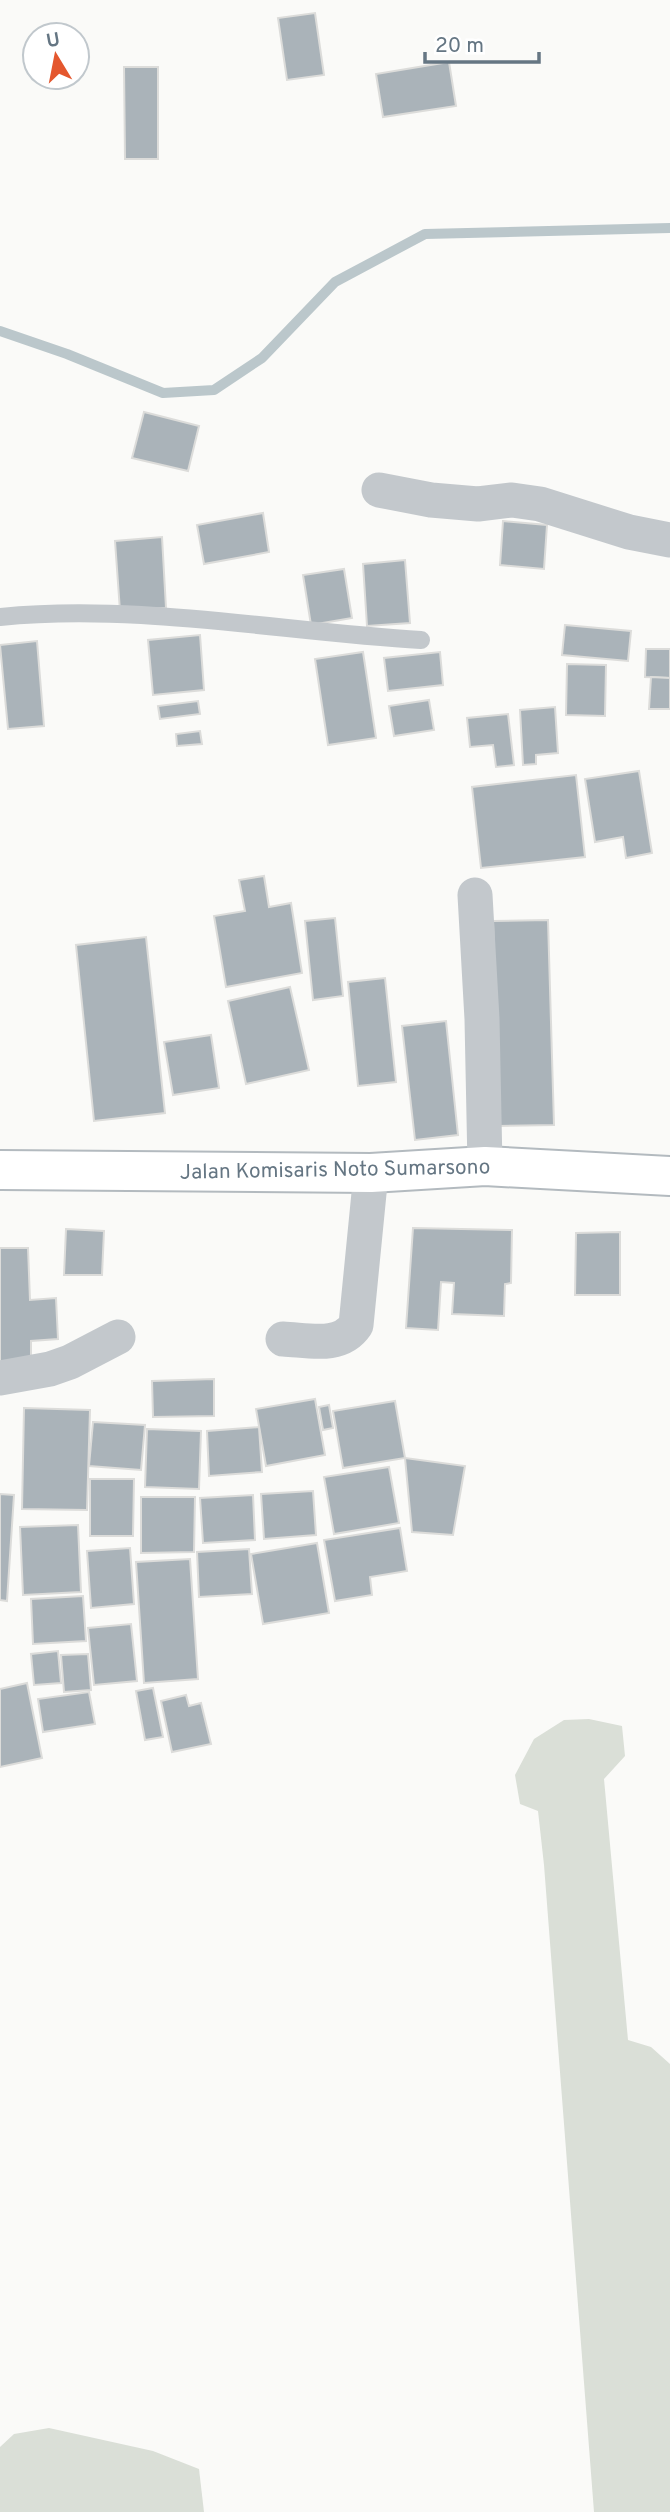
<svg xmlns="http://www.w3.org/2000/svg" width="670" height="2512" font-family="Overpass,sans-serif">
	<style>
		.green { fill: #dadfd7 }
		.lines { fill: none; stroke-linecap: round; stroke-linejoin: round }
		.stream { stroke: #bbc7cb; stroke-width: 10 }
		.building { fill: #aab3b9; stroke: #dcdcda; stroke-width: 2 }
		.secondary-casing { stroke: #b3babf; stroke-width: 42 }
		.lane { stroke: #c3c8cc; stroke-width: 18 }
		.street { stroke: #c3c8cc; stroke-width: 35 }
		.secondary { stroke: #fff; stroke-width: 38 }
		.labels { text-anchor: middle; stroke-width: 7; stroke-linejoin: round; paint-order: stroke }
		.street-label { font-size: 21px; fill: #657683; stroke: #fff }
	</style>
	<rect width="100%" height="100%" fill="#fafaf8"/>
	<!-- green -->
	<g class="green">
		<path d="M 589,1719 L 622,1726 L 625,1756 L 604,1779 L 628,2040 L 651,2047 L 670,2064 L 670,2512 L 594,2512 L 544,1865 L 538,1811 L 520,1804 L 515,1775 L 534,1739 L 564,1720 Z"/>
		<path d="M 49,2428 L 153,2451 L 199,2469 L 204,2512 L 0,2512 L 0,2447 L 14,2434 Z"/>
	</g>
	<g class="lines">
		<!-- stream -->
		<path class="stream" d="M 0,331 L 67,354 L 163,393 L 214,390 L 262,358 L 335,282 L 425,234 L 670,228"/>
	</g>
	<!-- building -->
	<g class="building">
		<path d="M 315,13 L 324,75 L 287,80 L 278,18 Z"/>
		<path d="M 449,62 L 456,106 L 383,117 L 376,74 Z"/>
		<path d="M 124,67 L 158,67 L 158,159 L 125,159 Z"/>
		<path d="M 144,412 L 199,426 L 188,471 L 132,458 Z"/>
		<path d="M 263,513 L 269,552 L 204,564 L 197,525 Z"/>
		<path d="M 503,521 L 547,525 L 544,569 L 500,565 Z"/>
		<path d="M 162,537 L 166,608 L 120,611 L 115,541 Z"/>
		<path d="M 405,560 L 410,623 L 367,626 L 363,564 Z"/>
		<path d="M 344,569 L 352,618 L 311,625 L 303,575 Z"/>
		<path d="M 565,625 L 631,631 L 628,661 L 562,655 Z"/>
		<path d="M 200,635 L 204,690 L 153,695 L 148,640 Z"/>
		<path d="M 37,641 L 44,726 L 8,729 L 0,645 Z"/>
		<path d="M 646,649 L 670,649 L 670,678 L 645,677 Z"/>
		<path d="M 363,652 L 376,738 L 328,745 L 315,659 Z"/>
		<path d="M 440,652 L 443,685 L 388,691 L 384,658 Z"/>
		<path d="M 567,664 L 606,665 L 605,716 L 566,715 Z"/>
		<path d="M 651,677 L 670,678 L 670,709 L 649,709 Z"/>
		<path d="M 429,700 L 434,730 L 394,736 L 389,706 Z"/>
		<path d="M 198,701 L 200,714 L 160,719 L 158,706 Z"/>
		<path d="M 555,707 L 558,753 L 536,755 L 536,764 L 523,765 L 520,710 Z"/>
		<path d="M 508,714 L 514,765 L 496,767 L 493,745 L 470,747 L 467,718 Z"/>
		<path d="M 200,731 L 202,744 L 177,746 L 176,734 Z"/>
		<path d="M 639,771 L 652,853 L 626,858 L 623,837 L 595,842 L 585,779 Z"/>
		<path d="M 576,775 L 585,857 L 481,868 L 472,787 Z"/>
		<path d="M 264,876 L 269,907 L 291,903 L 302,973 L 226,987 L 214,916 L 245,911 L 239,880 Z"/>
		<path d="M 335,918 L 343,996 L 313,1000 L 305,921 Z"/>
		<path d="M 548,920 L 554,1125 L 499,1126 L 493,921 Z"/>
		<path d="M 146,937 L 165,1113 L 94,1121 L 76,945 Z"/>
		<path d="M 385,978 L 396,1082 L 358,1086 L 348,982 Z"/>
		<path d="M 290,987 L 309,1070 L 246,1084 L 228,1001 Z"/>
		<path d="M 446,1021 L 458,1135 L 415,1140 L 402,1026 Z"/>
		<path d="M 211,1035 L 219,1088 L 173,1095 L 164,1042 Z"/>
		<path d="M 413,1228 L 512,1230 L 511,1283 L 505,1284 L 504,1316 L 452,1314 L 454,1283 L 441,1282 L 438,1330 L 406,1328 Z"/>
		<path d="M 66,1229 L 104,1231 L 102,1275 L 64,1275 Z"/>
		<path d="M 620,1232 L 620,1295 L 575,1295 L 576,1233 Z"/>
		<path d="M 0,1248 L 28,1248 L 30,1300 L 56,1298 L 58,1339 L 31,1341 L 31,1365 L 0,1366 Z"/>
		<path d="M 214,1379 L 214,1416 L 153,1417 L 152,1381 Z"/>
		<path d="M 315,1399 L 325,1455 L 266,1466 L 256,1409 Z"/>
		<path d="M 395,1401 L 405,1458 L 343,1468 L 333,1411 Z"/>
		<path d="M 329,1405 L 333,1428 L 323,1430 L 319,1407 Z"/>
		<path d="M 24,1408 L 90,1410 L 87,1510 L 22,1509 Z"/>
		<path d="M 93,1422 L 145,1425 L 141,1470 L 89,1466 Z"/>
		<path d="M 259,1427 L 262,1472 L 209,1476 L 207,1431 Z"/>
		<path d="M 147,1429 L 201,1431 L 199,1489 L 145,1487 Z"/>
		<path d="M 405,1458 L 465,1466 L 453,1535 L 412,1532 Z"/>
		<path d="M 389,1467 L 399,1523 L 334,1534 L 324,1477 Z"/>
		<path d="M 90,1479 L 134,1479 L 133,1536 L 90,1536 Z"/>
		<path d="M 313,1491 L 316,1535 L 264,1539 L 261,1494 Z"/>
		<path d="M 0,1494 L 14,1495 L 7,1601 L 0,1600 Z"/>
		<path d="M 253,1495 L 255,1540 L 203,1543 L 200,1498 Z"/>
		<path d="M 141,1497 L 195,1497 L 194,1552 L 141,1553 Z"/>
		<path d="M 78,1525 L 81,1592 L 23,1595 L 20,1527 Z"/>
		<path d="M 400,1528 L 407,1571 L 370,1577 L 372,1595 L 335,1601 L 324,1540 Z"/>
		<path d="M 317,1543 L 329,1613 L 263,1624 L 251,1554 Z"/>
		<path d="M 130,1548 L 134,1604 L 91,1608 L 87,1551 Z"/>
		<path d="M 249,1549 L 252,1594 L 199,1597 L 197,1552 Z"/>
		<path d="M 190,1559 L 198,1679 L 144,1683 L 136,1562 Z"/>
		<path d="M 83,1596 L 86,1641 L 33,1644 L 31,1599 Z"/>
		<path d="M 131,1624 L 137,1681 L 94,1685 L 88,1628 Z"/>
		<path d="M 58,1651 L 61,1683 L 34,1685 L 31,1654 Z"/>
		<path d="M 88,1654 L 91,1690 L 64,1692 L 61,1655 Z"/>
		<path d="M 27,1683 L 42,1758 L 0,1767 L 0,1689 Z"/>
		<path d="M 153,1688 L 163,1737 L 145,1740 L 136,1691 Z"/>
		<path d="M 89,1692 L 95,1724 L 43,1732 L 38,1699 Z"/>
		<path d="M 186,1695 L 189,1706 L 201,1703 L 211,1744 L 172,1752 L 161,1701 Z"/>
	</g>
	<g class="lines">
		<defs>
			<path id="secondary" d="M 0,1170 L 371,1173 L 485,1166 L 670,1176"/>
		</defs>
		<!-- secondary casing -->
		<use href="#secondary" class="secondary-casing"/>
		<!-- lane -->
		<path class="lane" d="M 0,617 C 137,603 283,632 421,640"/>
		<!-- street -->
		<g class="street">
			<path d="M 379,490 L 431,500 L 478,504 L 512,500 L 540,504 L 629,532 L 670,540"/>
			<path d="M 475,895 L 482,1019 L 485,1166"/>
			<path d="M 283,1339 C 308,1340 340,1349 356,1325 L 371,1173"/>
			<path d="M 0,1378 L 50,1369 L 70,1362 L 118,1337"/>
		</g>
		<!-- secondary -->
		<use href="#secondary" class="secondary"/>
	</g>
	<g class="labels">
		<!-- street labels -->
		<g class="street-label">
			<text transform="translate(335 1169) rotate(-1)" y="7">Jalan Komisaris Noto Sumarsono</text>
		</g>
	</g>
	<!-- north arrow -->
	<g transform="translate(56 56) rotate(350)"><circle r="33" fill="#ffffff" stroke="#c1c8cd" stroke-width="2"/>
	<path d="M0-5L12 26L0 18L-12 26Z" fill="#e4572e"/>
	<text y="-10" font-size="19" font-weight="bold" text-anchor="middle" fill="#657683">U</text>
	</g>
	<!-- scale -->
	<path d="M425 52v10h114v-10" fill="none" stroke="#657683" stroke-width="3.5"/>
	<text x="435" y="52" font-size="21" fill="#657683" stroke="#ffffff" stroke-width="5" paint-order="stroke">20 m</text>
</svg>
